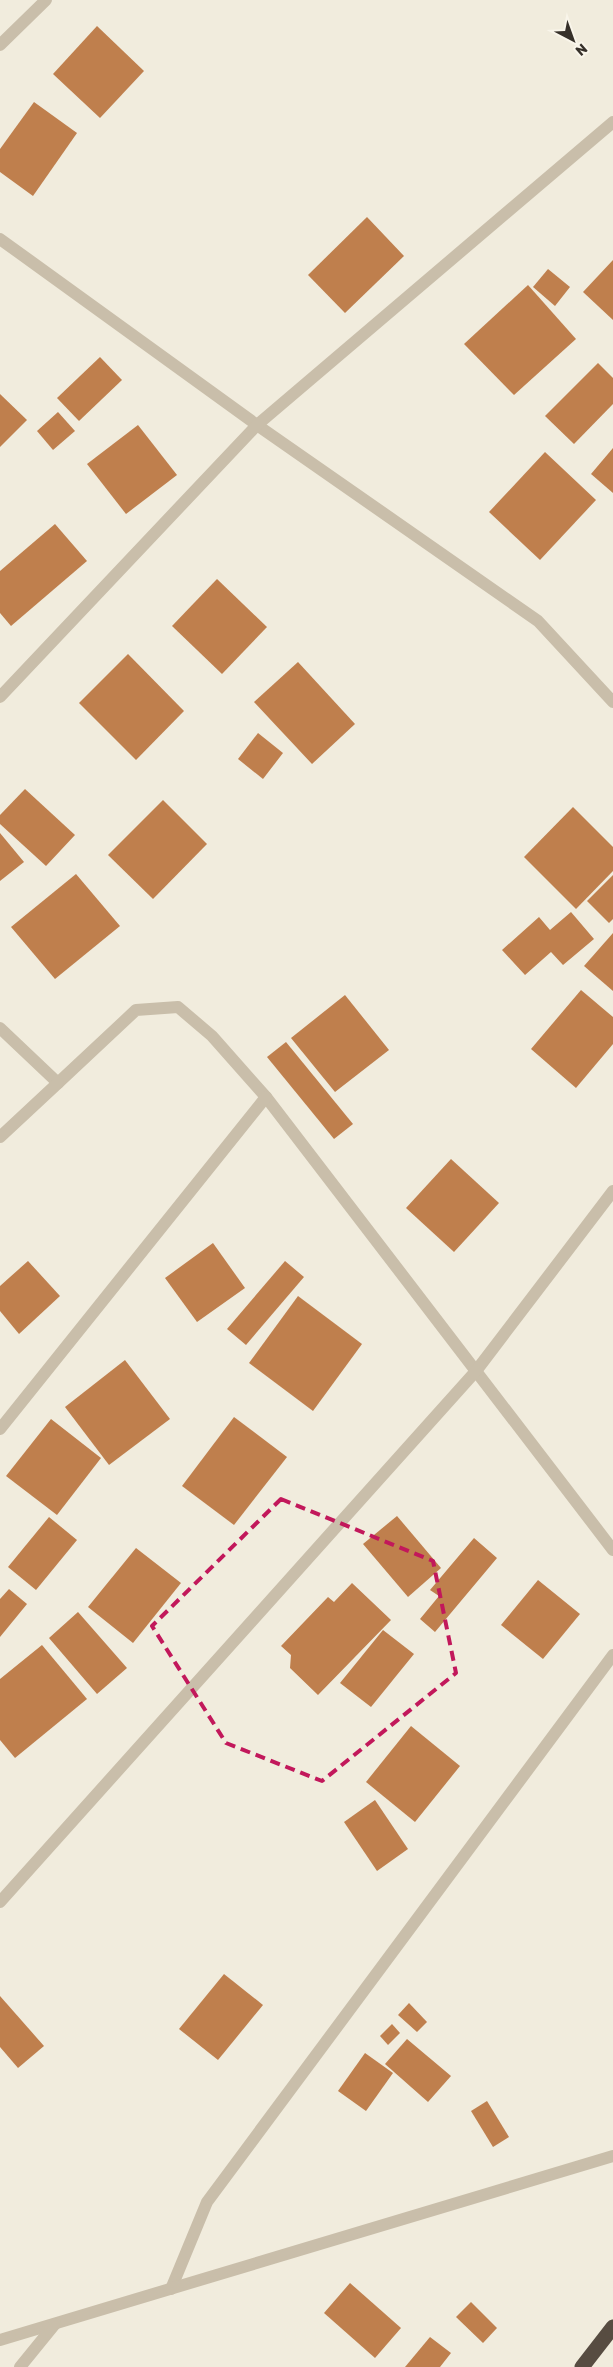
<svg xmlns="http://www.w3.org/2000/svg" width="613" height="2367" font-family="Rubik,sans-serif">
	<style>
		.building { fill: #bf7f4d }
		.lines { fill: none; stroke-linecap: round; stroke-linejoin: round }
		.minor { stroke: #c9beaa; stroke-width: 12 }
		.highway { stroke: #574c41; stroke-width: 15 }
		.marked { fill: none; stroke: #c2185b; stroke-width: 4; stroke-dasharray: 10 6; stroke-linejoin: round }
	</style>
	<rect width="100%" height="100%" fill="#f1ecdd"/>
	<!-- building -->
	<g class="building">
		<path d="M 97,26 L 144,71 L 100,118 L 53,74 Z"/>
		<path d="M 34,102 L 77,133 L 33,196 L 0,172 L 0,149 Z"/>
		<path d="M 367,217 L 404,256 L 345,313 L 308,275 Z"/>
		<path d="M 613,260 L 613,320 L 583,292 Z"/>
		<path d="M 548,269 L 570,287 L 555,306 L 533,287 Z"/>
		<path d="M 528,285 L 576,339 L 514,395 L 464,344 Z"/>
		<path d="M 100,357 L 122,380 L 79,421 L 57,398 Z"/>
		<path d="M 598,363 L 613,378 L 613,404 L 574,444 L 545,416 Z"/>
		<path d="M 0,394 L 27,420 L 0,447 Z"/>
		<path d="M 58,412 L 75,431 L 53,450 L 37,431 Z"/>
		<path d="M 138,425 L 177,475 L 126,514 L 87,464 Z"/>
		<path d="M 613,448 L 613,493 L 591,474 Z"/>
		<path d="M 545,452 L 596,500 L 540,560 L 489,512 Z"/>
		<path d="M 55,524 L 87,561 L 11,626 L 0,613 L 0,571 Z"/>
		<path d="M 217,579 L 267,627 L 222,674 L 172,626 Z"/>
		<path d="M 128,654 L 184,711 L 136,760 L 79,703 Z"/>
		<path d="M 298,662 L 355,724 L 312,764 L 254,702 Z"/>
		<path d="M 258,733 L 283,753 L 263,779 L 238,759 Z"/>
		<path d="M 25,789 L 75,835 L 46,866 L 0,824 L 0,815 Z"/>
		<path d="M 163,800 L 207,844 L 153,899 L 108,855 Z"/>
		<path d="M 573,807 L 613,847 L 613,871 L 576,909 L 524,857 Z"/>
		<path d="M 0,833 L 24,862 L 0,881 Z"/>
		<path d="M 76,874 L 120,926 L 55,979 L 11,927 Z"/>
		<path d="M 613,875 L 613,919 L 609,923 L 587,901 Z"/>
		<path d="M 571,912 L 594,939 L 563,965 L 551,952 L 525,975 L 502,950 L 539,917 L 550,930 Z"/>
		<path d="M 613,933 L 613,991 L 584,966 Z"/>
		<path d="M 581,990 L 613,1017 L 613,1044 L 576,1088 L 531,1049 Z"/>
		<path d="M 345,995 L 389,1050 L 335,1092 L 291,1038 Z"/>
		<path d="M 286,1042 L 353,1124 L 334,1139 L 267,1057 Z"/>
		<path d="M 451,1159 L 499,1203 L 454,1252 L 406,1208 Z"/>
		<path d="M 213,1243 L 245,1288 L 197,1322 L 165,1278 Z"/>
		<path d="M 28,1261 L 60,1296 L 19,1334 L 0,1311 L 0,1286 Z"/>
		<path d="M 285,1261 L 304,1277 L 246,1345 L 227,1329 Z"/>
		<path d="M 298,1296 L 362,1344 L 313,1411 L 249,1363 Z"/>
		<path d="M 125,1360 L 170,1419 L 109,1465 L 65,1407 Z"/>
		<path d="M 234,1417 L 287,1457 L 234,1525 L 182,1486 Z"/>
		<path d="M 51,1419 L 101,1458 L 57,1515 L 6,1476 Z"/>
		<path d="M 397,1516 L 441,1568 L 408,1597 L 363,1544 Z"/>
		<path d="M 49,1517 L 77,1540 L 36,1590 L 8,1567 Z"/>
		<path d="M 474,1538 L 497,1558 L 435,1632 L 420,1619 L 439,1596 L 430,1590 Z"/>
		<path d="M 136,1548 L 181,1583 L 133,1643 L 88,1607 Z"/>
		<path d="M 538,1580 L 580,1614 L 543,1659 L 501,1625 Z"/>
		<path d="M 352,1583 L 391,1620 L 318,1695 L 290,1668 L 291,1655 L 281,1646 L 328,1597 L 334,1602 Z"/>
		<path d="M 9,1589 L 27,1604 L 0,1637 L 0,1599 Z"/>
		<path d="M 78,1612 L 127,1668 L 97,1694 L 49,1638 Z"/>
		<path d="M 383,1630 L 414,1654 L 371,1707 L 340,1683 Z"/>
		<path d="M 42,1645 L 87,1699 L 15,1758 L 0,1740 L 0,1679 Z"/>
		<path d="M 411,1726 L 460,1766 L 415,1822 L 366,1782 Z"/>
		<path d="M 375,1800 L 408,1849 L 377,1871 L 344,1822 Z"/>
		<path d="M 224,1974 L 263,2005 L 218,2060 L 179,2029 Z"/>
		<path d="M 0,1996 L 44,2046 L 18,2068 L 0,2047 Z"/>
		<path d="M 409,2003 L 427,2022 L 417,2032 L 398,2015 Z"/>
		<path d="M 392,2024 L 400,2033 L 388,2045 L 380,2036 Z"/>
		<path d="M 407,2039 L 451,2076 L 428,2102 L 385,2064 Z"/>
		<path d="M 365,2053 L 393,2073 L 366,2111 L 338,2091 Z"/>
		<path d="M 487,2101 L 509,2137 L 493,2147 L 471,2111 Z"/>
		<path d="M 350,2283 L 401,2328 L 375,2358 L 324,2313 Z"/>
		<path d="M 471,2302 L 497,2328 L 483,2343 L 456,2317 Z"/>
		<path d="M 430,2337 L 451,2353 L 440,2367 L 405,2367 Z"/>
	</g>
	<g class="lines">
		<!-- minor -->
		<g class="minor">
			<path d="M 0,45 L 46,0"/>
			<path d="M 0,239 L 257,425 L 538,621 L 613,702"/>
			<path d="M 0,697 L 257,425 L 613,122"/>
			<path d="M 0,1028 L 58,1083 L 136,1010 L 178,1007 L 212,1036 L 266,1097 L 613,1550"/>
			<path d="M 0,1137 L 58,1083"/>
			<path d="M 0,1429 L 266,1097"/>
			<path d="M 0,1902 L 476,1371 L 613,1191"/>
			<path d="M 171,2289 L 207,2202 L 613,1655"/>
			<path d="M 0,2340 L 613,2156"/>
			<path d="M 20,2367 L 55,2324"/>
		</g>
		<!-- highway -->
		<path class="highway" d="M 582,2367 L 613,2327"/>
	</g>
	<!-- marked area -->
	<path class="marked" d="M 281,1499 L 433,1561 L 456,1673 L 322,1781 L 226,1743 L 152,1626 Z"/>
	<!-- north arrow -->
	<g transform="translate(573 40) rotate(139)" stroke="#f9f5ea" stroke-width="4" paint-order="stroke">
	<path d="M0-4L9 19L0 12L-9 19Z" fill="#363029"/>
	<text y="-8" font-size="14" font-weight="bold" text-anchor="middle" fill="#363029">N</text>
	</g>
</svg>
